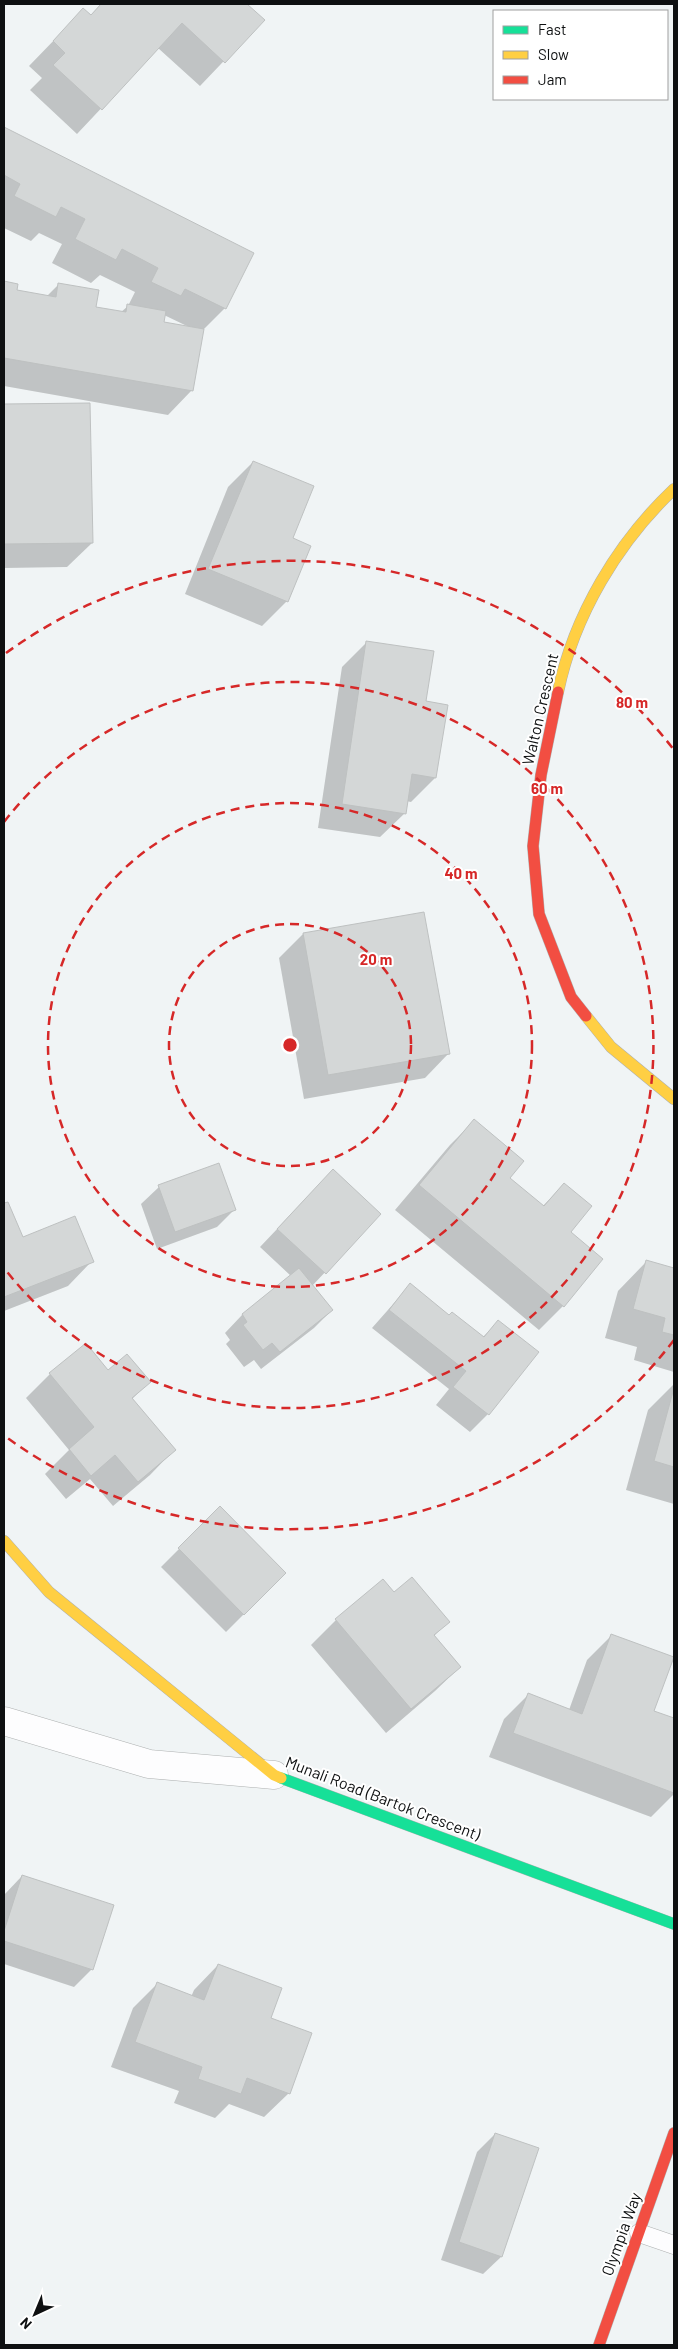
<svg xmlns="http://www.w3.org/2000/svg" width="678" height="2349" font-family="Barlow,sans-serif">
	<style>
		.shadow { fill: #0003; fill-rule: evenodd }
		.building { fill: #d4d7d7; stroke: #bec1c1 }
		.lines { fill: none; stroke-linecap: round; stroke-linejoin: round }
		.lane-casing { stroke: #aeb1b1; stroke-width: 19 }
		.street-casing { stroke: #aeb1b1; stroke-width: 29 }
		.fast-casing { stroke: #aeb1b1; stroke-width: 12 }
		.slow-casing { stroke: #aeb1b1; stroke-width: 12 }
		.jam-casing { stroke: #aeb1b1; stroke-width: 12 }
		.lane { stroke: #fdfdfe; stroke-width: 18 }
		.street { stroke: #fdfdfe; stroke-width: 28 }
		.fast { stroke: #16e098; stroke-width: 11 }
		.slow { stroke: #ffcf43; stroke-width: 11 }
		.jam { stroke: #f24e42; stroke-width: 11 }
		.ring { fill: none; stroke: #d62828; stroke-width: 2.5; stroke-dasharray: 9 6 }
		.labels { text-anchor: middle; stroke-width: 4; stroke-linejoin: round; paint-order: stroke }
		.street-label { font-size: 16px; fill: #0e1011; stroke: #fff }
		.centre { fill: #d62828; stroke: #fff; stroke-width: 2.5 }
		.ring-label { font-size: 15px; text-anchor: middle; font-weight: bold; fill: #d62828; stroke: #fff; stroke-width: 4; stroke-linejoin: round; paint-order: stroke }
	</style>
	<rect width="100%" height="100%" fill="#f0f4f5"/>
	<!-- shadow -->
	<g class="shadow">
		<path d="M 101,4 L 246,4 L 263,20 L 200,86 L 158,48 L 77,134 L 30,90 L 42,78 L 29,66 L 59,35 L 90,16 Z"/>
		<path d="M 4,128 L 252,254 L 224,309 L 202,331 L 192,390 L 168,415 L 4,386 L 4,282 L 16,285 L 15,291 L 46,297 L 58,285 L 95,308 L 120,313 L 128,306 L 135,292 L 100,275 L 91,283 L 52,263 L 62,244 L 39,233 L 31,241 L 4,228 ZM 164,315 L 189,327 L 162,323 Z"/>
		<path d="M 89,404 L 92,543 L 67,567 L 4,568 L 4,405 Z"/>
		<path d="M 253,462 L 291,539 L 287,601 L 262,626 L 185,594 L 228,487 Z"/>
		<path d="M 367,642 L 425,702 L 435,778 L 411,802 L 406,801 L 405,813 L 380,837 L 318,828 L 342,667 Z"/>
		<path d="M 303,934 L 449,1053 L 425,1078 L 304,1099 L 279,958 Z"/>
		<path d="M 474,1121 L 509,1178 L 542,1207 L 564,1184 L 569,1232 L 563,1306 L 539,1330 L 395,1210 L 450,1145 Z"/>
		<path d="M 159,1187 L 235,1209 L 217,1227 L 157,1249 L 141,1204 Z"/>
		<path d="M 315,1189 L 380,1214 L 312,1286 L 332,1310 L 314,1328 L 261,1369 L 254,1360 L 244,1367 L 226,1344 L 230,1340 L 225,1333 L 242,1315 L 291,1276 L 260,1247 Z"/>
		<path d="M 8,1203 L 22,1239 L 92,1261 L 68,1286 L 4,1311 L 4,1205 Z"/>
		<path d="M 646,1262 L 674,1270 L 674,1372 L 634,1360 L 637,1347 L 605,1338 L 618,1291 Z"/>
		<path d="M 410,1285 L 449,1316 L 482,1338 L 499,1321 L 488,1414 L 470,1432 L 436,1405 L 449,1389 L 372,1328 Z"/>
		<path d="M 50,1374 L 149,1382 L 132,1399 L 174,1450 L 150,1475 L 113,1506 L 90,1479 L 66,1499 L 45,1474 L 69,1450 L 26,1398 Z"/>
		<path d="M 674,1384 L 674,1504 L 626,1490 L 648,1410 Z"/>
		<path d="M 220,1508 L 285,1573 L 226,1632 L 161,1567 Z"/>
		<path d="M 383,1581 L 394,1593 L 448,1621 L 434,1636 L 460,1667 L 435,1691 L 386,1733 L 311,1645 L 336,1620 Z"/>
		<path d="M 611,1636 L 652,1712 L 674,1720 L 674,1794 L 651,1817 L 489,1757 L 504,1719 L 528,1695 L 569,1710 L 587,1660 Z"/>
		<path d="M 22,1876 L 92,1969 L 74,1987 L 4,1964 L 4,1895 Z"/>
		<path d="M 218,1965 L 289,2093 L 264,2117 L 229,2104 L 215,2118 L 174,2103 L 179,2091 L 111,2067 L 133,2008 L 157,1984 L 191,1997 L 194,1990 Z"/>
		<path d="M 495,2134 L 501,2257 L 483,2274 L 441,2260 L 477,2152 Z"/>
	</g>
	<!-- building -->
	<g class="building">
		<path d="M 101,4 L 247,4 L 265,20 L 225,63 L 182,23 L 102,110 L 53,65 L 65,53 L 53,41 L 83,8 L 91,15 Z"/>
		<path d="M 4,127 L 254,253 L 226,309 L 185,289 L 181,296 L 151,282 L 158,268 L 122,249 L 116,260 L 75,239 L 85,219 L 61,207 L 56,217 L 14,196 L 20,184 L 4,175 Z"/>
		<path d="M 4,281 L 18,284 L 17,290 L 56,297 L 58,283 L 99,290 L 96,307 L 126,312 L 127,304 L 166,311 L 164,322 L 204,329 L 193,391 L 4,358 Z"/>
		<path d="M 90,403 L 93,543 L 4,544 L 4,404 Z"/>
		<path d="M 253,461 L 314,486 L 293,538 L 311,546 L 288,602 L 208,569 Z"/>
		<path d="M 366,641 L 434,651 L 426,701 L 448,705 L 436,778 L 412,774 L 406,814 L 342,804 Z"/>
		<path d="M 424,912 L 450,1054 L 328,1075 L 303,933 Z"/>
		<path d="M 474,1119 L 524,1161 L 510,1178 L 544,1206 L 564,1183 L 592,1206 L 571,1232 L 603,1259 L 564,1307 L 419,1185 Z"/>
		<path d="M 219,1163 L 236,1210 L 175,1232 L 158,1185 Z"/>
		<path d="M 333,1169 L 381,1214 L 326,1274 L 277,1229 Z"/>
		<path d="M 8,1202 L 23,1237 L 75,1216 L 94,1262 L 4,1297 L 4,1203 Z"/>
		<path d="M 646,1260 L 674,1268 L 674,1335 L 662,1332 L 665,1318 L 633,1309 Z"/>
		<path d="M 299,1268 L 333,1310 L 280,1352 L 272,1343 L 263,1350 L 243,1325 L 247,1322 L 242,1314 Z"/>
		<path d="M 410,1283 L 449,1315 L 452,1312 L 484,1337 L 498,1320 L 539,1352 L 489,1415 L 453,1387 L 466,1371 L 389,1310 Z"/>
		<path d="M 86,1343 L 108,1370 L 127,1354 L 151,1382 L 132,1398 L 176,1450 L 138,1482 L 115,1455 L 91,1476 L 69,1449 L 94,1427 L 49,1373 Z"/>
		<path d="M 674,1388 L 674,1467 L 654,1461 Z"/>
		<path d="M 220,1506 L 286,1573 L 244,1615 L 178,1548 Z"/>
		<path d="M 412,1577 L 450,1622 L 434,1635 L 461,1667 L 411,1709 L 335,1619 L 383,1579 L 394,1592 Z"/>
		<path d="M 611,1634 L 674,1657 L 654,1711 L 674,1718 L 674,1793 L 513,1733 L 528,1693 L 582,1714 Z"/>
		<path d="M 22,1875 L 114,1905 L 93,1970 L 4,1941 L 4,1931 Z"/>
		<path d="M 218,1964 L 282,1988 L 271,2018 L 312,2033 L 290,2094 L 247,2078 L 241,2094 L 198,2079 L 202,2067 L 135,2042 L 157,1982 L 204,2000 Z"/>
		<path d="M 495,2133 L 539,2148 L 502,2257 L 459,2242 Z"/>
	</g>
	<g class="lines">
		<defs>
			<path id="lane" d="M 639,2233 L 674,2245"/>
			<path id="street" d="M 4,1721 L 149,1764 L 274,1775"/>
			<path id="fast" d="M 281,1778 L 674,1924"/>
			<g id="slow">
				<path d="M 558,692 C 574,615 618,542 674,489"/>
				<path d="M 586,1016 L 611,1047 L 674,1099"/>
				<path d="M 4,1541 L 49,1592 L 274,1775 L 281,1778"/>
			</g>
			<g id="jam">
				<path d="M 558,692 L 541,775 L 533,846 L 539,914 L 571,997 L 586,1016"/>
				<path d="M 599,2345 L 674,2133"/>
			</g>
		</defs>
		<!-- lane casing -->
		<use href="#lane" class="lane-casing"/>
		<!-- street casing -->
		<use href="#street" class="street-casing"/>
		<!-- fast casing -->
		<use href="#fast" class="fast-casing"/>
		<!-- slow casing -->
		<use href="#slow" class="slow-casing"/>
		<!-- jam casing -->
		<use href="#jam" class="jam-casing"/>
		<!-- lane -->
		<use href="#lane" class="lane"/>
		<!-- street -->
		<use href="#street" class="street"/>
		<!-- fast -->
		<use href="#fast" class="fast"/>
		<!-- slow -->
		<use href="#slow" class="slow"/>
		<!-- jam -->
		<use href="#jam" class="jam"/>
	</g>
	<!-- distance rings -->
	<g class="ring">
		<circle cx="290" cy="1045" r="121"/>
		<circle cx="290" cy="1045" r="242"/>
		<path d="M4 822A363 363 0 1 1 4 1268"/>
		<path d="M674 1340A484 484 0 0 1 6 1437M6 653A484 484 0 0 1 674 750"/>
	</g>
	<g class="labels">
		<!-- street labels -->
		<g class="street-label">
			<text transform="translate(540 709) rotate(-77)" y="6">Walton Crescent</text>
			<text transform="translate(383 1798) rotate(21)" y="6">Munali Road (Bartok Crescent)</text>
			<text transform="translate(621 2234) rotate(-70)" y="6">Olympia Way</text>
		</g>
	</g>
	<circle cx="290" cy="1045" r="8" class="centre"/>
	<g class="ring-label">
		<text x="632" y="708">80 m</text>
		<text x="547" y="794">60 m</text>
		<text x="461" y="879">40 m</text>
		<text x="376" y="965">20 m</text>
	</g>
	<!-- border -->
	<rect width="678" height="2349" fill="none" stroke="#0e1011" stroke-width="10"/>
	<!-- legend -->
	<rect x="493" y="10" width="175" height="90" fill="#ffffff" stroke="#9f9fa0"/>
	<rect x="503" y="26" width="25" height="8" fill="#16e098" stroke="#9f9fa0"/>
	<text x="538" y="35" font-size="15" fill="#0e1011">Fast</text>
	<rect x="503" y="51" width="25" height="8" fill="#ffcf43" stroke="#9f9fa0"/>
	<text x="538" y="60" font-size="15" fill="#0e1011">Slow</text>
	<rect x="503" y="76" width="25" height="8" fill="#f24e42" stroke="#9f9fa0"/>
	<text x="538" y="85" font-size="15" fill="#0e1011">Jam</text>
	<!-- north arrow -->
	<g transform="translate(35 2314) rotate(224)" stroke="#ffffff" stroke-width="4" paint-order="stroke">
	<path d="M0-4L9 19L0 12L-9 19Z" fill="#0e1011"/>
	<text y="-8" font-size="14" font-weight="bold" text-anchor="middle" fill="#0e1011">N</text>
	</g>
</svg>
